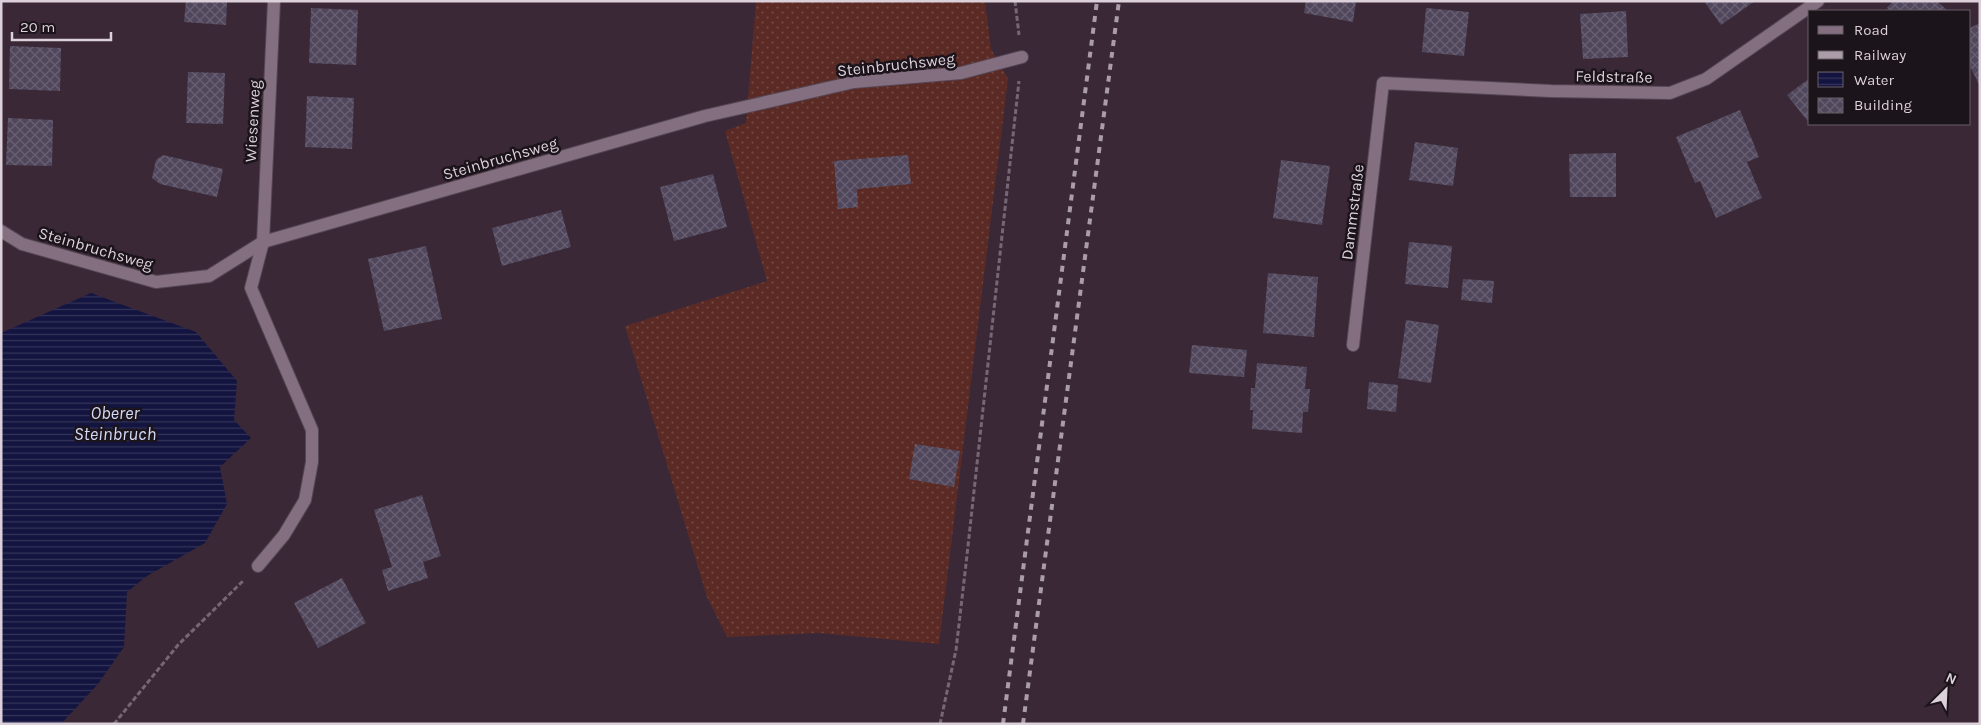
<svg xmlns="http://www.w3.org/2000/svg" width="1981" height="725" font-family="Karla,sans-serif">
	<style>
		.garden { fill: url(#garden-dots) }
		.water { fill: url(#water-rules) }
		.building { fill: url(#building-cross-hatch) }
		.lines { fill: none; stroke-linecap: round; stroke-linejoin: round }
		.lane-casing { stroke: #554653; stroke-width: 14 }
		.street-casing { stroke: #554653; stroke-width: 14 }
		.path { stroke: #776775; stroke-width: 3; stroke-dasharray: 5 2.5; stroke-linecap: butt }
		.lane { stroke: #846f80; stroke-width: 12 }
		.street { stroke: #846f80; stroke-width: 12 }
		.rail { stroke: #aa9da8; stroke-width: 4; stroke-dasharray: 6 6; stroke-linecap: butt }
		.labels { text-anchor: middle; stroke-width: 5; stroke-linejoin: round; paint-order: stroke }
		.street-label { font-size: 16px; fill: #dcd0da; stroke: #1c141b }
		.water-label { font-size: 18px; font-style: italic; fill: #d4dafa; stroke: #1c141b }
	</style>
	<defs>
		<pattern id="garden-dots" width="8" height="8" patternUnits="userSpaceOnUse" patternTransform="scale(1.25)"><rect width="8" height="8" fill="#5b2a24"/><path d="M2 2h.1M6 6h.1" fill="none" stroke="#724843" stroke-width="1.8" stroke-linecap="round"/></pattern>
		<pattern id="water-rules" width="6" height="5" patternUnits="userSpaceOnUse" patternTransform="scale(1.25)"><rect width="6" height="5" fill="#13143f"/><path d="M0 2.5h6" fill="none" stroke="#35355a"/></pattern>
		<pattern id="building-cross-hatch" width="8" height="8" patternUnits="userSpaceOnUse" patternTransform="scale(1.25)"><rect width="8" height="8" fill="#50475c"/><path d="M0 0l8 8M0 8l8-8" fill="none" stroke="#696073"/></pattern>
	</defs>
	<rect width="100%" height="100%" fill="#3a2837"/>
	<!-- garden -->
	<path class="garden" d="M 756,1 L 985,1 L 991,49 L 1008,79 L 939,644 L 819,633 L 727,637 L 707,597 L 625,326 L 767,281 L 725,131 L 746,123 Z"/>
	<!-- water -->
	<path class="water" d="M 91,293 L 196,332 L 237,381 L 234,420 L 251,438 L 220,467 L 227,504 L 205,543 L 147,576 L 127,592 L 124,647 L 98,684 L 61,724 L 1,724 L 1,333 Z"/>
	<!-- building -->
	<g class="building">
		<path d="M 186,1 L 227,1 L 226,25 L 184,22 Z"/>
		<path d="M 1306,1 L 1356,1 L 1353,22 L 1304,13 Z"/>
		<path d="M 1704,1 L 1755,1 L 1721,25 Z"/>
		<path d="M 1893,1 L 1937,1 L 1948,11 L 1891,11 L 1887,8 Z"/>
		<path d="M 311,8 L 358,10 L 356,65 L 309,63 Z"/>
		<path d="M 1426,8 L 1469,12 L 1464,56 L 1422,52 Z"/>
		<path d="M 1626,11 L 1628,57 L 1583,59 L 1580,14 Z"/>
		<path d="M 1980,23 L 1980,87 L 1970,66 L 1970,28 Z"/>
		<path d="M 10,46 L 61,48 L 60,91 L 9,89 Z"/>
		<path d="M 188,72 L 225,73 L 223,124 L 186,123 Z"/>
		<path d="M 1810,78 L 1810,124 L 1787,95 Z"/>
		<path d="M 307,96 L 354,98 L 352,149 L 305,147 Z"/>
		<path d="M 1740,110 L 1759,157 L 1747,162 L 1762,198 L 1716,218 L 1700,181 L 1695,183 L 1676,137 Z"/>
		<path d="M 8,118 L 53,120 L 52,166 L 6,165 Z"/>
		<path d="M 1415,142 L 1458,148 L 1453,186 L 1409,180 Z"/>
		<path d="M 1616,153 L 1616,197 L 1570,197 L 1569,154 Z"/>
		<path d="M 163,155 L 223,169 L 217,197 L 160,184 L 152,178 L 156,160 Z"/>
		<path d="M 908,155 L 911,184 L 857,189 L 858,207 L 838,209 L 834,161 Z"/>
		<path d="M 1281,160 L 1330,166 L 1322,225 L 1273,218 Z"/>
		<path d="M 713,174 L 727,227 L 674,241 L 660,187 Z"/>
		<path d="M 561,210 L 571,247 L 502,266 L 492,228 Z"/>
		<path d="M 1409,242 L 1452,246 L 1448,288 L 1405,284 Z"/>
		<path d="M 426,246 L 442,319 L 384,331 L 368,259 Z"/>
		<path d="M 1268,273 L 1318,277 L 1314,337 L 1263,333 Z"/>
		<path d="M 1463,279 L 1494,281 L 1492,303 L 1461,300 Z"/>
		<path d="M 1406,320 L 1439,325 L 1431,383 L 1398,378 Z"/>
		<path d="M 1192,345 L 1247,350 L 1244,377 L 1189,373 Z"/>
		<path d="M 1257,363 L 1307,367 L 1305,389 L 1310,389 L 1308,412 L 1303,412 L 1302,433 L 1252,429 L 1253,410 L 1250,410 L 1251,388 L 1255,388 Z"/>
		<path d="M 1369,382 L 1398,385 L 1396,412 L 1367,409 Z"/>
		<path d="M 915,444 L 960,451 L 954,487 L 909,479 Z"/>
		<path d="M 422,495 L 441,556 L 423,562 L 428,578 L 388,591 L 382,570 L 392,567 L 374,510 Z"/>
		<path d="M 342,578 L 366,623 L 318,648 L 294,603 Z"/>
	</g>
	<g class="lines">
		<defs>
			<path id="lane" d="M 258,566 L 284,535 L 305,500 L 312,462 L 312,430 L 251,288 L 263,242"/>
			<g id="street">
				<path d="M 1,231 L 22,244 L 156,282 L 209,276 L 263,242 L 705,116 L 854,82 L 961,73 L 1022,57"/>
				<path d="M 263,242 L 274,1"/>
				<path d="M 1353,345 L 1383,83 L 1551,91 L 1670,93 L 1706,79 L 1818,1"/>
			</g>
		</defs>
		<!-- lane casing -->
		<use href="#lane" class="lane-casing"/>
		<!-- street casing -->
		<use href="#street" class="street-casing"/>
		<!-- path -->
		<g class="path">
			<path d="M 1015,1 L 1019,35"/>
			<path d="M 114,724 L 178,645 L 243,581"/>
			<path d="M 940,724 L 956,650 L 966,564 L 1019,81"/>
		</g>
		<!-- lane -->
		<use href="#lane" class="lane"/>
		<!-- street -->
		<use href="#street" class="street"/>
		<!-- rail -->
		<g class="rail">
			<path d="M 1003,724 L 1097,1"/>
			<path d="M 1023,724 L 1119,1"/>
		</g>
	</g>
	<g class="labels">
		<!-- street labels -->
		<g class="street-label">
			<text transform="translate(896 64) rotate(-6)" y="6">Steinbruchsweg</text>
			<text transform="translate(1614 76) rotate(1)" y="6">Feldstraße</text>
			<text transform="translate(252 121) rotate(-87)" y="6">Wiesenweg</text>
			<text transform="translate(500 158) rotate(-16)" y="6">Steinbruchsweg</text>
			<text transform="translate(1352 212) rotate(-83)" y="6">Dammstraße</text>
			<text transform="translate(96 248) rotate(16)" y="6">Steinbruchsweg</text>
		</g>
		<!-- water labels -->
		<g class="water-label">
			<text x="115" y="419">Oberer<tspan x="115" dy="21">Steinbruch</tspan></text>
		</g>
	</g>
	<!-- border -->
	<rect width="1981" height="725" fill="none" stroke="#dcd0da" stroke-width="5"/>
	<!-- legend -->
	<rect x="1808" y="10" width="162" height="115" fill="#1c141b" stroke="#695f67"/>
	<rect x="1818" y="26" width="25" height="8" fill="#846f80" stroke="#695f67"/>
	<text x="1854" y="35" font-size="15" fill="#dcd0da">Road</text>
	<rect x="1818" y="51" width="25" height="8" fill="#aa9da8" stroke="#695f67"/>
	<text x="1854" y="60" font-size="15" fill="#dcd0da">Railway</text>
	<rect x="1818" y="72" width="25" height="15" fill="url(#water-rules)" stroke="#695f67"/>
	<text x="1854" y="85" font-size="15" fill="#dcd0da">Water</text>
	<rect x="1818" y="98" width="25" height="15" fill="url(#building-cross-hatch)" stroke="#695f67"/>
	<text x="1854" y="110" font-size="15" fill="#dcd0da">Building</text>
	<!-- north arrow -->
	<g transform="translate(1946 690) rotate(24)" stroke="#1c141b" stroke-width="4" paint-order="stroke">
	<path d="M0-4L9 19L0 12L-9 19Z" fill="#dcd0da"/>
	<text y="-8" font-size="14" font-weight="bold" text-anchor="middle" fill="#dcd0da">N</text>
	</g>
	<!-- scale -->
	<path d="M12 32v8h99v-8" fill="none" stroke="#dcd0da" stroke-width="2.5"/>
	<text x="20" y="32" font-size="15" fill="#dcd0da" stroke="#1c141b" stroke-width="4" paint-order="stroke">20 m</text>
</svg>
